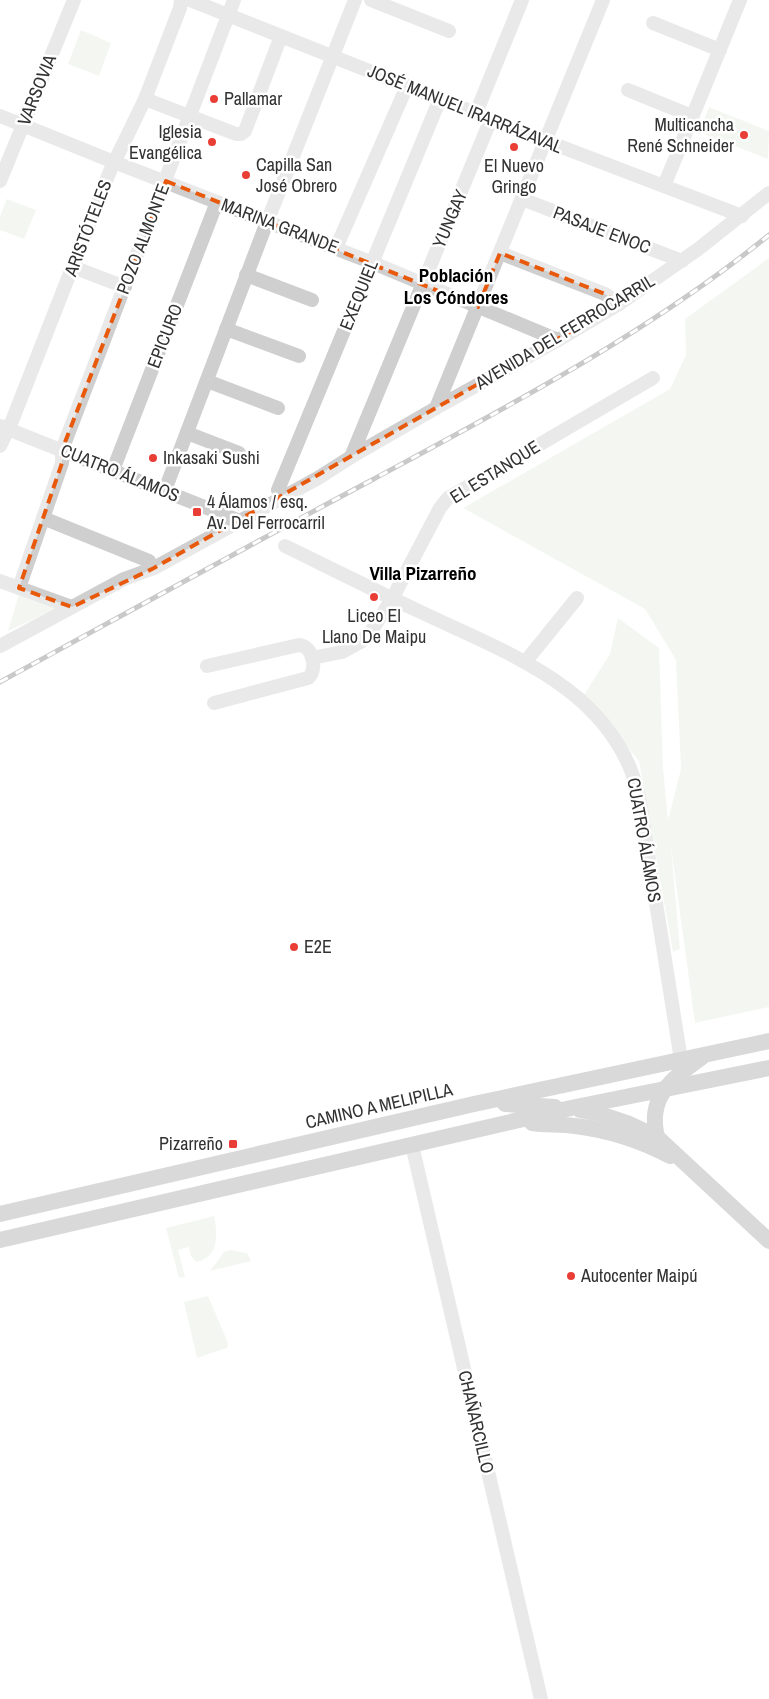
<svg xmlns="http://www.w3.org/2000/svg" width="769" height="1699" font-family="'Archivo Narrow',sans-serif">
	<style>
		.green { fill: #e6eee0 }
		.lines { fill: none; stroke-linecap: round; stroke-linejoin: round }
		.minor { stroke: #cfcfcf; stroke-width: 14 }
		.major { stroke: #aaa; stroke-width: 16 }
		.rail-casing { stroke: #878787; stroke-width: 5 }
		.rail { stroke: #fff; stroke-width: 3; stroke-dasharray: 9; stroke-linecap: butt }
		.marked { fill: none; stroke: #e8590c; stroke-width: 4; stroke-dasharray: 10 6; stroke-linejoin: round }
		.poi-dot { fill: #e83e35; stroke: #fff; stroke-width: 2 }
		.labels { text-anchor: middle; stroke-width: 5; stroke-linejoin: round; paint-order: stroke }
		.street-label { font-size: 18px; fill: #323232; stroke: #fff }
		.poi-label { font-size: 18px; fill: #323232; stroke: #fff; text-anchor: start }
		.neighbourhood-label { font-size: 19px; font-weight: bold; fill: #000; stroke: #fff }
	</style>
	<rect width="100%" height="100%" fill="#fff"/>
	<!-- green -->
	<g class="green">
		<path d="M 81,30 L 111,43 L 99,76 L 68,64 Z"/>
		<path d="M 709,107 L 769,131 L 768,159 L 699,132 Z"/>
		<path d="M 7,199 L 36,210 L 24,239 L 0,230 L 0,216 Z"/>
		<path d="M 769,258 L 769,1007 L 695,1023 L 671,847 L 680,949 L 673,952 L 639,761 L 584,695 L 610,654 L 618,618 L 659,648 L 663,768 L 668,820 L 681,769 L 676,660 L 645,609 L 463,508 L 670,389 L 686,355 L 685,319 Z"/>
		<path d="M 19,594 L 57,608 L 8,631 Z"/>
		<path d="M 214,1216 C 218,1234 219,1258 196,1262 L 191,1256 L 189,1247 L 178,1250 L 185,1277 L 179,1278 L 166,1228 Z"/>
		<path d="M 230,1250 L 247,1253 L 251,1261 L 210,1271 L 224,1252 Z"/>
		<path d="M 208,1296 L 228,1343 L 227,1348 L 197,1358 L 184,1302 Z"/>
	</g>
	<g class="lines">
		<!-- minor -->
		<g class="minor">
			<path d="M 190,0 L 546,141 L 742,216"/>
			<path d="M 371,0 L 449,31"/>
			<path d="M 653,23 L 720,50"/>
			<path d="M 628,90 L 692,116"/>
			<path d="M 145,99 L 236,134 L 241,134 L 245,131 L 281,36"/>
			<path d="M 476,113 L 522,0"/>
			<path d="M 0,116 L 114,162 L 373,263 L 558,340"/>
			<path d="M 0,181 L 74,0"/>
			<path d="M 664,186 L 740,0"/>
			<path d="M 522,199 L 682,261"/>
			<path d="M 336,248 L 407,86"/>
			<path d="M 500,253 L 605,294 L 619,304"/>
			<path d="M 73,267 L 125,287"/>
			<path d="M 246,275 L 312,300"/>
			<path d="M 226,329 L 299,356"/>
			<path d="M 207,381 L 278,408"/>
			<path d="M 436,408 L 603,0"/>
			<path d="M 0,426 L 240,521"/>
			<path d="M 187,433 L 239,453"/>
			<path d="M 0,446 L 12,421 L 110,171 L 145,99 L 180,8 L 181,0"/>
			<path d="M 351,457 L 491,119"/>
			<path d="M 113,470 L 217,202"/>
			<path d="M 165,490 L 267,222 L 355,0"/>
			<path d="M 278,490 L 440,99"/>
			<path d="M 43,518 L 149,561"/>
			<path d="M 285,546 C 332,569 378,592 425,614 C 512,655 615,691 639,796 L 681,1060"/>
			<path d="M 0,581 L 72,607"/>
			<path d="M 19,588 L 62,463 L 62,450 L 234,0"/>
			<path d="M 0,646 L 124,579 L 154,568 L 218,533 L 318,478 L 351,457 L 436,408 L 558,340 L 619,304 L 697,250 L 769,193"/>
			<path d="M 312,658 L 342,652 L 362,641 L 372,630 L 392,599 L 440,508 L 448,498 L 653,378"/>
			<path d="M 526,661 L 577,598"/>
			<path d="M 207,666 L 299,645 C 313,646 318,670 308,678 L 214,703"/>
			<path d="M 412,1145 L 541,1699"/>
		</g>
		<!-- major -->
		<g class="major">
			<path d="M 505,1104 L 555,1107"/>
			<path d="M 580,1110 L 600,1114 L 627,1123 L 657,1137 L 769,1241"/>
			<path d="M 532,1123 C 546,1125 560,1124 575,1126 C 608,1130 640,1140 670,1156"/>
			<path d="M 657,1137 C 647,1096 672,1079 702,1057"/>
			<path d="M 0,1214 L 474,1104 L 769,1041"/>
			<path d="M 0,1240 L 571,1108 L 769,1068"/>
		</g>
		<defs>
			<path id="rail" d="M 0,682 C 123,615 246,547 370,481 C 507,407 647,334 769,235"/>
		</defs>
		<!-- rail casing -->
		<use href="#rail" class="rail-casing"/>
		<!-- rail -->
		<use href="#rail" class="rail"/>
	</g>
	<!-- marked area -->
	<path d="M0 0H769V1699H0ZM 166,181 L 478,307 L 500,253 L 605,294 L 619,304 L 154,568 L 72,607 L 19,588 L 62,463 L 62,450 Z" fill="#fff" fill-opacity=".55" fill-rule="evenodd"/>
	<path class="marked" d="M 166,181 L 478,307 L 500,253 L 605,294 L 619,304 L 154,568 L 72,607 L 19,588 L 62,463 L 62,450 Z"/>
	<!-- markers -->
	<g class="poi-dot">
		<circle cx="214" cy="99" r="5"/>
		<circle cx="744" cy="135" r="5"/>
		<circle cx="212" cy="142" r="5"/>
		<circle cx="514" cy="147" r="5"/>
		<circle cx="246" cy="175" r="5"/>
		<circle cx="153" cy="458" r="5"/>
		<rect x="192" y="507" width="10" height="10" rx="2.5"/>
		<circle cx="374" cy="597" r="5"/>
		<circle cx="294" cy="947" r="5"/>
		<rect x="228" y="1139" width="10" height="10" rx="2.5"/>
		<circle cx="571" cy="1276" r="5"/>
	</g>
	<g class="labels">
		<!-- street labels -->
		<g class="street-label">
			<text transform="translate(37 90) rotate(-68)" y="6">VARSOVIA</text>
			<text transform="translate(465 109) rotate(22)" y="6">JOSÉ MANUEL IRARRÁZAVAL</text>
			<text transform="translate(450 219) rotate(-67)" y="6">YUNGAY</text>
			<text transform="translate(280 226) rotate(21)" y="6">MARINA GRANDE</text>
			<text transform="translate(88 228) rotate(-69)" y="6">ARISTÓTELES</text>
			<text transform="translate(602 230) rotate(21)" y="6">PASAJE ENOC</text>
			<text transform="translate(143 239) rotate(-69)" y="6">POZO ALMONTE</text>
			<text transform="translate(359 295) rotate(-68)" y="6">EXEQUIEL</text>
			<text transform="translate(565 332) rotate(-31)" y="6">AVENIDA DEL FERROCARRIL</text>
			<text transform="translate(165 336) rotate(-69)" y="6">EPICURO</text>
			<text transform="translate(495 472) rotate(-32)" y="6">EL ESTANQUE</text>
			<text transform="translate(120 473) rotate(22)" y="6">CUATRO ÁLAMOS</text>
			<text transform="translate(644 840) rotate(80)" y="6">CUATRO ÁLAMOS</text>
			<text transform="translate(379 1106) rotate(-13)" y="6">CAMINO A MELIPILLA</text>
			<text transform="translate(476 1422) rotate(77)" y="6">CHAÑARCILLO</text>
		</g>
		<!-- poi labels -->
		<g class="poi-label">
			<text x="224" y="105">Pallamar</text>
			<text x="734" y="131" text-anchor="end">Multicancha<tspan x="734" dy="21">René Schneider</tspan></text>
			<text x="202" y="138" text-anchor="end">Iglesia<tspan x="202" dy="21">Evangélica</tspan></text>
			<text x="256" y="171">Capilla San<tspan x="256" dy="21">José Obrero</tspan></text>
			<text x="514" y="172" text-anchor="middle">El Nuevo<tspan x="514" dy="21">Gringo</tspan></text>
			<text x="163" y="464">Inkasaki Sushi</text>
			<text x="207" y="508">4 Álamos / esq.<tspan x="207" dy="21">Av. Del Ferrocarril</tspan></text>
			<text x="374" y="622" text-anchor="middle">Liceo El<tspan x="374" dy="21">Llano De Maipu</tspan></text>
			<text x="304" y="953">E2E</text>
			<text x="223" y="1150" text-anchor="end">Pizarreño</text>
			<text x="581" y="1282">Autocenter Maipú</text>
		</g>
		<!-- neighbourhood labels -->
		<g class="neighbourhood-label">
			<text x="456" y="282">Población<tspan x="456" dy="22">Los Cóndores</tspan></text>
			<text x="423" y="580">Villa Pizarreño</text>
		</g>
	</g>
</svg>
